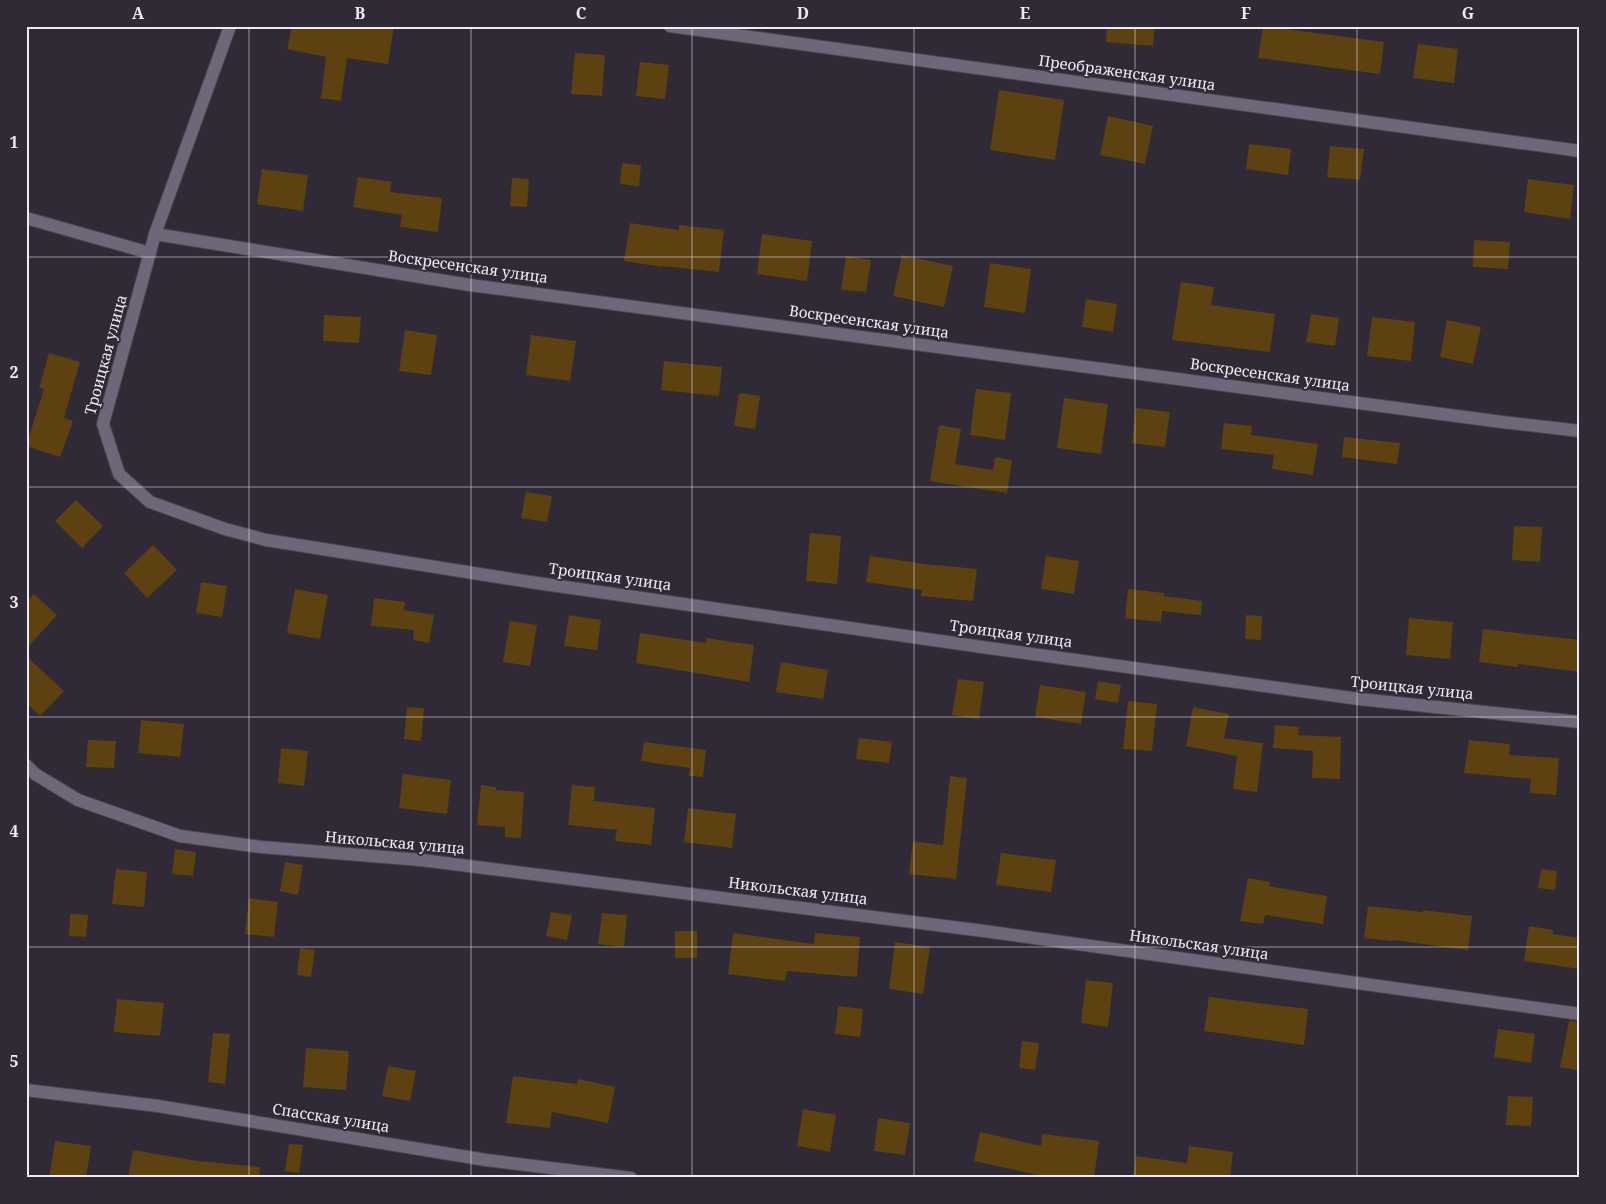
<svg xmlns="http://www.w3.org/2000/svg" width="1606" height="1204" font-family="'Noto Serif',serif">
	<style>
		.building { fill: #5d4111 }
		.lines { fill: none; stroke-linecap: round; stroke-linejoin: round }
		.minor-casing { stroke: #4b4450; stroke-width: 14 }
		.minor { stroke: #6f667a; stroke-width: 12 }
		.grid { fill: none; stroke: #efebf3; stroke-width: 1; stroke-opacity: 0.55 }
		.labels { text-anchor: middle; stroke-width: 4; stroke-linejoin: round; paint-order: stroke }
		.street-label { font-size: 15px; fill: #efebf3; stroke: #302936 }
		.neatline { fill: none; stroke: #efebf3; stroke-width: 2 }
		.grid-label { font-size: 16px; text-anchor: middle; font-weight: bold; fill: #efebf3 }
	</style>
	<rect width="100%" height="100%" fill="#302936"/>
	<!-- building -->
	<g class="building">
		<path d="M 292,26 L 394,26 L 388,64 L 347,58 L 341,101 L 321,98 L 326,57 L 287,49 Z"/>
		<path d="M 1107,26 L 1155,26 L 1153,46 L 1106,42 Z"/>
		<path d="M 1263,26 L 1384,42 L 1380,74 L 1258,58 Z"/>
		<path d="M 1418,44 L 1458,49 L 1454,83 L 1413,78 Z"/>
		<path d="M 575,53 L 605,55 L 602,96 L 571,94 Z"/>
		<path d="M 640,62 L 669,65 L 665,99 L 636,96 Z"/>
		<path d="M 999,90 L 1064,100 L 1055,160 L 990,150 Z"/>
		<path d="M 1108,116 L 1153,126 L 1145,164 L 1100,155 Z"/>
		<path d="M 1249,144 L 1291,149 L 1288,175 L 1246,169 Z"/>
		<path d="M 1330,146 L 1364,149 L 1360,180 L 1327,177 Z"/>
		<path d="M 622,163 L 641,165 L 639,186 L 620,184 Z"/>
		<path d="M 262,169 L 308,175 L 303,211 L 257,204 Z"/>
		<path d="M 358,177 L 391,182 L 390,192 L 442,198 L 438,232 L 400,227 L 402,215 L 353,207 Z"/>
		<path d="M 512,178 L 529,179 L 527,207 L 510,206 Z"/>
		<path d="M 1528,179 L 1574,185 L 1570,219 L 1524,212 Z"/>
		<path d="M 630,223 L 679,230 L 679,225 L 724,230 L 719,272 L 662,266 L 662,267 L 624,261 Z"/>
		<path d="M 762,234 L 812,241 L 807,281 L 757,274 Z"/>
		<path d="M 1474,240 L 1510,242 L 1508,269 L 1473,267 Z"/>
		<path d="M 902,255 L 953,266 L 944,307 L 893,296 Z"/>
		<path d="M 846,256 L 871,260 L 866,292 L 841,290 Z"/>
		<path d="M 990,263 L 1031,269 L 1025,313 L 984,307 Z"/>
		<path d="M 1181,282 L 1214,287 L 1211,305 L 1275,314 L 1270,352 L 1172,340 Z"/>
		<path d="M 1086,299 L 1117,304 L 1113,332 L 1082,327 Z"/>
		<path d="M 1311,314 L 1339,318 L 1335,346 L 1306,342 Z"/>
		<path d="M 324,315 L 361,317 L 359,343 L 323,341 Z"/>
		<path d="M 1372,317 L 1415,322 L 1411,361 L 1367,356 Z"/>
		<path d="M 1447,320 L 1481,327 L 1473,364 L 1440,357 Z"/>
		<path d="M 405,330 L 437,335 L 431,375 L 399,371 Z"/>
		<path d="M 531,335 L 576,341 L 570,381 L 526,375 Z"/>
		<path d="M 49,353 L 80,362 L 64,418 L 73,421 L 60,457 L 26,446 L 44,389 L 39,388 Z"/>
		<path d="M 664,361 L 722,367 L 719,396 L 661,390 Z"/>
		<path d="M 976,389 L 1011,393 L 1005,440 L 970,435 Z"/>
		<path d="M 739,393 L 760,396 L 755,429 L 734,426 Z"/>
		<path d="M 1064,398 L 1108,404 L 1101,454 L 1057,448 Z"/>
		<path d="M 1136,408 L 1170,412 L 1165,447 L 1132,443 Z"/>
		<path d="M 1224,423 L 1252,426 L 1251,435 L 1318,444 L 1313,475 L 1272,469 L 1274,455 L 1221,449 Z"/>
		<path d="M 939,425 L 961,429 L 955,464 L 993,470 L 995,457 L 1012,460 L 1007,493 L 930,481 Z"/>
		<path d="M 1344,437 L 1400,443 L 1397,464 L 1342,457 Z"/>
		<path d="M 526,492 L 552,496 L 547,522 L 521,518 Z"/>
		<path d="M 76,500 L 103,526 L 82,548 L 55,521 Z"/>
		<path d="M 1514,526 L 1542,527 L 1540,562 L 1512,560 Z"/>
		<path d="M 810,533 L 841,536 L 837,584 L 806,581 Z"/>
		<path d="M 153,545 L 177,570 L 147,598 L 124,573 Z"/>
		<path d="M 870,556 L 925,564 L 977,569 L 973,601 L 921,596 L 922,590 L 866,582 Z"/>
		<path d="M 1046,556 L 1079,561 L 1074,594 L 1041,589 Z"/>
		<path d="M 201,582 L 227,586 L 222,617 L 196,613 Z"/>
		<path d="M 295,589 L 328,595 L 320,639 L 287,633 Z"/>
		<path d="M 1128,589 L 1164,593 L 1164,596 L 1202,601 L 1201,615 L 1162,611 L 1161,622 L 1125,618 Z"/>
		<path d="M 34,594 L 57,615 L 26,649 L 26,602 Z"/>
		<path d="M 374,598 L 405,602 L 404,610 L 434,615 L 429,643 L 413,640 L 414,630 L 371,626 Z"/>
		<path d="M 569,615 L 601,620 L 597,650 L 564,646 Z"/>
		<path d="M 1246,615 L 1262,616 L 1261,640 L 1245,639 Z"/>
		<path d="M 1409,618 L 1453,622 L 1450,659 L 1406,655 Z"/>
		<path d="M 510,621 L 537,625 L 530,666 L 503,662 Z"/>
		<path d="M 1483,629 L 1580,640 L 1580,672 L 1518,664 L 1518,667 L 1479,662 Z"/>
		<path d="M 640,633 L 706,643 L 706,638 L 754,645 L 749,682 L 636,663 Z"/>
		<path d="M 26,656 L 64,691 L 40,716 L 26,703 Z"/>
		<path d="M 781,662 L 828,670 L 823,699 L 776,692 Z"/>
		<path d="M 958,679 L 984,682 L 979,719 L 952,715 Z"/>
		<path d="M 1098,681 L 1121,685 L 1118,703 L 1095,699 Z"/>
		<path d="M 1040,685 L 1086,692 L 1081,724 L 1035,717 Z"/>
		<path d="M 1128,701 L 1157,704 L 1152,751 L 1123,749 Z"/>
		<path d="M 407,707 L 424,708 L 421,741 L 404,739 Z"/>
		<path d="M 1193,707 L 1229,714 L 1224,738 L 1263,743 L 1257,792 L 1233,789 L 1237,756 L 1186,746 Z"/>
		<path d="M 141,720 L 184,724 L 180,757 L 138,753 Z"/>
		<path d="M 1275,725 L 1299,727 L 1298,735 L 1341,737 L 1340,779 L 1312,778 L 1313,751 L 1273,748 Z"/>
		<path d="M 859,738 L 892,742 L 889,763 L 856,759 Z"/>
		<path d="M 88,740 L 116,741 L 114,768 L 86,767 Z"/>
		<path d="M 1469,740 L 1510,744 L 1509,755 L 1559,758 L 1556,795 L 1530,793 L 1531,779 L 1464,773 Z"/>
		<path d="M 644,742 L 706,750 L 703,777 L 689,776 L 690,768 L 641,761 Z"/>
		<path d="M 281,748 L 308,751 L 304,786 L 278,783 Z"/>
		<path d="M 403,774 L 451,780 L 447,814 L 399,808 Z"/>
		<path d="M 950,776 L 967,778 L 956,879 L 909,874 L 913,841 L 943,845 Z"/>
		<path d="M 481,785 L 496,787 L 496,790 L 524,792 L 521,838 L 505,837 L 505,827 L 477,825 Z"/>
		<path d="M 572,785 L 595,787 L 594,801 L 655,808 L 651,845 L 615,841 L 617,830 L 568,825 Z"/>
		<path d="M 688,808 L 736,814 L 732,848 L 684,842 Z"/>
		<path d="M 175,849 L 196,852 L 193,876 L 172,874 Z"/>
		<path d="M 1001,853 L 1056,860 L 1051,892 L 996,885 Z"/>
		<path d="M 285,862 L 303,865 L 298,895 L 280,891 Z"/>
		<path d="M 116,869 L 147,872 L 144,907 L 112,904 Z"/>
		<path d="M 1541,869 L 1557,871 L 1555,890 L 1538,888 Z"/>
		<path d="M 1248,878 L 1270,882 L 1269,886 L 1327,896 L 1323,924 L 1265,915 L 1263,924 L 1240,921 Z"/>
		<path d="M 249,898 L 278,902 L 274,937 L 245,934 Z"/>
		<path d="M 1368,906 L 1423,912 L 1423,910 L 1472,916 L 1468,950 L 1393,940 L 1392,941 L 1364,938 Z"/>
		<path d="M 551,912 L 572,915 L 567,940 L 546,936 Z"/>
		<path d="M 602,913 L 627,915 L 624,947 L 598,944 Z"/>
		<path d="M 70,914 L 88,915 L 86,937 L 69,936 Z"/>
		<path d="M 1529,926 L 1553,930 L 1553,934 L 1580,938 L 1580,969 L 1524,961 Z"/>
		<rect x="675" y="931" width="22" height="27"/>
		<path d="M 733,933 L 814,944 L 815,933 L 860,937 L 857,977 L 787,971 L 785,981 L 728,974 Z"/>
		<path d="M 895,942 L 930,947 L 923,994 L 889,989 Z"/>
		<path d="M 300,948 L 315,950 L 311,977 L 297,975 Z"/>
		<path d="M 1086,980 L 1113,983 L 1108,1027 L 1081,1023 Z"/>
		<path d="M 1209,997 L 1308,1009 L 1304,1045 L 1204,1031 Z"/>
		<path d="M 117,999 L 164,1003 L 160,1036 L 114,1032 Z"/>
		<path d="M 838,1006 L 863,1009 L 860,1037 L 835,1034 Z"/>
		<path d="M 1569,1021 L 1580,1022 L 1580,1071 L 1560,1067 Z"/>
		<path d="M 1498,1029 L 1535,1034 L 1531,1063 L 1494,1057 Z"/>
		<path d="M 213,1033 L 230,1034 L 225,1084 L 208,1082 Z"/>
		<path d="M 1022,1041 L 1039,1043 L 1035,1070 L 1019,1068 Z"/>
		<path d="M 306,1048 L 349,1051 L 346,1090 L 303,1087 Z"/>
		<path d="M 388,1066 L 416,1071 L 410,1101 L 382,1096 Z"/>
		<path d="M 513,1076 L 577,1084 L 578,1079 L 615,1087 L 608,1123 L 552,1112 L 550,1128 L 506,1123 Z"/>
		<path d="M 1508,1096 L 1533,1097 L 1531,1126 L 1506,1125 Z"/>
		<path d="M 803,1109 L 836,1115 L 830,1152 L 797,1146 Z"/>
		<path d="M 878,1118 L 910,1123 L 905,1155 L 874,1151 Z"/>
		<path d="M 980,1132 L 1041,1146 L 1042,1134 L 1099,1141 L 1094,1178 L 1036,1178 L 1037,1175 L 974,1161 Z"/>
		<path d="M 55,1141 L 91,1146 L 86,1178 L 49,1178 Z"/>
		<path d="M 289,1144 L 303,1145 L 299,1173 L 285,1171 Z"/>
		<path d="M 1189,1146 L 1233,1152 L 1230,1178 L 1133,1178 L 1136,1156 L 1187,1163 Z"/>
		<path d="M 133,1150 L 198,1161 L 260,1167 L 259,1178 L 128,1178 Z"/>
	</g>
	<g class="lines">
		<defs>
			<g id="minor">
				<path d="M 230,26 L 155,234 L 103,424 L 119,474 L 150,502 L 225,529 L 266,540 L 530,582 L 989,648 L 1359,699 L 1580,722"/>
				<path d="M 670,26 L 1580,151"/>
				<path d="M 26,218 L 150,253"/>
				<path d="M 155,234 L 470,285 L 1502,422 L 1580,431"/>
				<path d="M 26,765 L 35,774 L 78,800 L 180,836 L 261,847 L 421,860 L 984,931 L 1580,1014"/>
				<path d="M 26,1090 L 158,1106 L 486,1160 L 631,1178"/>
			</g>
		</defs>
		<!-- minor casing -->
		<use href="#minor" class="minor-casing"/>
		<!-- minor -->
		<use href="#minor" class="minor"/>
	</g>
	<!-- grid -->
	<path class="grid" d="M 249,26 L 249,1178M 471,26 L 471,1178M 692,26 L 692,1178M 914,26 L 914,1178M 1135,26 L 1135,1178M 1357,26 L 1357,1178M 26,257 L 1580,257M 26,487 L 1580,487M 26,717 L 1580,717M 26,947 L 1580,947"/>
	<g class="labels">
		<!-- street labels -->
		<g class="street-label">
			<text transform="translate(1127 73) rotate(8)" y="5">Преображенская улица</text>
			<text transform="translate(468 267) rotate(8)" y="5">Воскресенская улица</text>
			<text transform="translate(869 322) rotate(8)" y="5">Воскресенская улица</text>
			<text transform="translate(106 355) rotate(-75)" y="5">Троицкая улица</text>
			<text transform="translate(1270 375) rotate(8)" y="5">Воскресенская улица</text>
			<text transform="translate(610 577) rotate(8)" y="5">Троицкая улица</text>
			<text transform="translate(1011 634) rotate(8)" y="5">Троицкая улица</text>
			<text transform="translate(1412 688) rotate(6)" y="5">Троицкая улица</text>
			<text transform="translate(395 843) rotate(5)" y="5">Никольская улица</text>
			<text transform="translate(798 891) rotate(7)" y="5">Никольская улица</text>
			<text transform="translate(1199 945) rotate(8)" y="5">Никольская улица</text>
			<text transform="translate(331 1118) rotate(9)" y="5">Спасская улица</text>
		</g>
	</g>
	<!-- border -->
	<rect width="1606" height="1204" fill="none" stroke="#302936" stroke-width="55"/>
	<rect x="28" y="28" width="1550" height="1148" class="neatline"/>
	<g class="grid-label">
		<text x="138" y="19">A</text>
		<text x="360" y="19">B</text>
		<text x="581" y="19">C</text>
		<text x="803" y="19">D</text>
		<text x="1025" y="19">E</text>
		<text x="1246" y="19">F</text>
		<text x="1468" y="19">G</text>
		<text x="14" y="148">1</text>
		<text x="14" y="378">2</text>
		<text x="14" y="608">3</text>
		<text x="14" y="837">4</text>
		<text x="14" y="1067">5</text>
	</g>
</svg>
